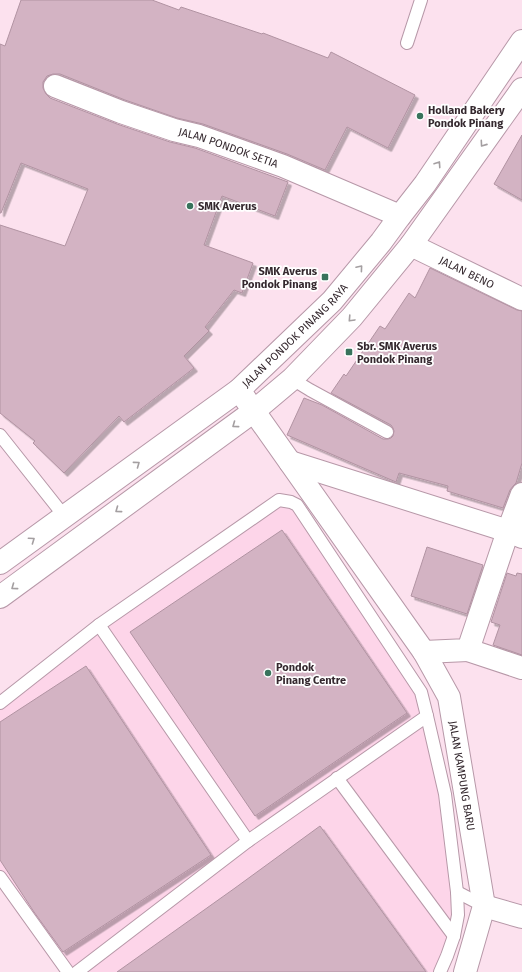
<svg xmlns="http://www.w3.org/2000/svg" width="522" height="972" font-family="'Fira Sans',sans-serif">
	<style>
		.built { fill: #fdd5e9 }
		.building { fill: #d3b3c3; stroke: #b193a2; filter: url(#shadow) }
		.lines { fill: none; stroke-linecap: round; stroke-linejoin: round }
		.service-casing { stroke: #b798a8; stroke-width: 14 }
		.minor-casing { stroke: #b798a8; stroke-width: 24 }
		.secondary-casing { stroke: #b798a8; stroke-width: 24 }
		.service { stroke: #fff; stroke-width: 12 }
		.minor { stroke: #fff; stroke-width: 22 }
		.secondary { stroke: #fff; stroke-width: 22 }
		.oneway { stroke: #a49fa1 }
		.poi-dot { fill: #38735c; stroke: #fff; stroke-width: 1.5 }
		.labels { text-anchor: middle; stroke-width: 3.5; stroke-linejoin: round; paint-order: stroke }
		.poi-label { font-size: 11px; font-weight: bold; fill: #35292f; stroke: #fff; text-anchor: start }
		.street-label { font-size: 11px; fill: #35292f; stroke: #fff }
	</style>
	<defs>
		<filter id="shadow"><feDropShadow dx="3.5" dy="3.5" stdDeviation="0" flood-color="#0004"/></filter>
	</defs>
	<rect width="100%" height="100%" fill="#fce1ee"/>
	<!-- built -->
	<path class="built" d="M 279,500 L 291,502 L 421,692 L 457,892 L 440,972 L 68,972 L 0,877 L 0,703 Z"/>
	<!-- building -->
	<g class="building">
		<path d="M 21,0 L 152,0 L 179,10 L 181,7 L 262,34 L 263,33 L 328,58 L 331,52 L 415,95 L 388,148 L 347,127 L 325,170 L 287,154 L 203,124 L 177,118 L 125,100 L 60,74 L 53,74 L 47,76 L 43,82 L 43,88 L 46,94 L 50,98 L 117,124 L 170,142 L 195,148 L 288,182 L 275,216 L 222,196 L 204,245 L 253,263 L 242,293 L 234,290 L 205,327 L 209,331 L 184,356 L 194,368 L 124,422 L 119,416 L 64,473 L 33,443 L 35,441 L 0,413 L 0,225 L 65,246 L 88,189 L 21,163 L 1,213 L 0,213 L 0,44 L 5,46 Z"/>
		<path d="M 522,135 L 522,200 L 494,184 Z"/>
		<path d="M 430,268 L 517,310 L 522,311 L 522,463 L 516,483 L 514,485 L 510,490 L 503,508 L 447,491 L 448,486 L 399,473 L 396,482 L 287,435 L 304,398 L 322,405 L 383,439 L 388,439 L 391,438 L 393,436 L 394,431 L 393,428 L 391,425 L 331,393 L 344,374 L 346,376 L 380,326 L 385,329 L 409,293 L 415,298 Z"/>
		<path d="M 282,530 L 407,713 L 255,816 L 130,632 Z"/>
		<path d="M 427,547 L 483,565 L 467,614 L 411,596 Z"/>
		<path d="M 507,573 L 516,576 L 517,573 L 522,574 L 522,655 L 493,645 L 500,625 L 491,622 Z"/>
		<path d="M 86,666 L 211,855 L 63,952 L 34,912 L 0,860 L 0,722 Z"/>
		<path d="M 320,826 L 426,972 L 117,972 L 235,888 Z"/>
	</g>
	<g class="lines">
		<defs>
			<g id="service">
				<path d="M 407,43 L 421,0"/>
				<path d="M 292,379 L 310,390 L 387,432"/>
				<path d="M 0,435 L 65,517"/>
				<path d="M 99,625 L 248,841"/>
				<path d="M 0,703 L 99,625 L 279,500 L 291,502 L 297,505 L 421,692 L 427,716 L 445,794 L 457,892 L 458,915 L 454,936 L 447,956 L 440,972"/>
				<path d="M 337,778 L 454,936"/>
				<path d="M 0,877 L 68,972"/>
				<path d="M 457,892 L 484,906"/>
				<path d="M 77,972 L 248,841 L 427,716"/>
			</g>
			<g id="minor">
				<path id="s1" d="M 55,86 L 121,112 L 174,130 L 199,136 L 283,166 L 400,216"/>
				<path id="s2" d="M 411,245 L 522,299"/>
				<path id="s3" d="M 239,390 L 424,652 L 449,697 L 484,906 L 465,972"/>
				<path d="M 290,462 L 508,531 L 522,537"/>
				<path d="M 468,650 L 522,668"/>
				<path d="M 424,652 L 468,650 L 508,531 L 522,494"/>
				<path d="M 484,906 L 522,917"/>
			</g>
			<g id="secondary">
				<path id="s4" d="M 0,563 L 239,390 L 332,301 L 381,242 L 400,216 L 425,184 L 522,41"/>
				<path d="M 0,597 L 254,411 L 292,379 L 352,317 L 411,245 L 522,89"/>
			</g>
		</defs>
		<!-- service casing -->
		<use href="#service" class="service-casing"/>
		<!-- minor casing -->
		<use href="#minor" class="minor-casing"/>
		<!-- secondary casing -->
		<use href="#secondary" class="secondary-casing"/>
		<!-- service -->
		<use href="#service" class="service"/>
		<!-- minor -->
		<use href="#minor" class="minor"/>
		<!-- secondary -->
		<use href="#secondary" class="secondary"/>
	</g>
	<!-- one-way arrows -->
	<defs><path id="oneway-chevron" d="M-2-3.5L2.5 0L-2 3.5" fill="none" stroke-width="1.6" stroke-linecap="round" stroke-linejoin="round"/></defs>
	<g class="oneway">
		<use href="#oneway-chevron" transform="translate(483 144) rotate(125)"/>
		<use href="#oneway-chevron" transform="translate(438 164) rotate(-56)"/>
		<use href="#oneway-chevron" transform="translate(360 268) rotate(-50)"/>
		<use href="#oneway-chevron" transform="translate(351 319) rotate(133)"/>
		<use href="#oneway-chevron" transform="translate(235 425) rotate(144)"/>
		<use href="#oneway-chevron" transform="translate(137 464) rotate(-36)"/>
		<use href="#oneway-chevron" transform="translate(118 510) rotate(144)"/>
		<use href="#oneway-chevron" transform="translate(32 540) rotate(-35)"/>
		<use href="#oneway-chevron" transform="translate(14 587) rotate(144)"/>
	</g>
	<!-- markers -->
	<g class="poi-dot">
		<circle cx="420" cy="116" r="4"/>
		<circle cx="190" cy="206" r="4"/>
		<rect x="321" y="273" width="8" height="8" rx="2"/>
		<rect x="345" y="348" width="8" height="8" rx="2"/>
		<circle cx="268" cy="673" r="4"/>
	</g>
	<g class="labels">
		<!-- poi labels -->
		<g class="poi-label">
			<text x="428" y="114">Holland Bakery<tspan x="428" dy="13">Pondok Pinang</tspan></text>
			<text x="198" y="210">SMK Averus</text>
			<text x="317" y="275" text-anchor="end">SMK Averus<tspan x="317" dy="13">Pondok Pinang</tspan></text>
			<text x="357" y="350">Sbr. SMK Averus<tspan x="357" dy="13">Pondok Pinang</tspan></text>
			<text x="276" y="671">Pondok<tspan x="276" dy="13">Pinang Centre</tspan></text>
		</g>
		<!-- street labels -->
		<g class="street-label">
			<text dy="4" stroke="none"><textPath href="#s1" startOffset="184">JALAN PONDOK SETIA</textPath></text>
			<text dy="4" stroke="none"><textPath href="#s2" startOffset="62">JALAN BENO</textPath></text>
			<text dy="4" stroke="none"><textPath href="#s4" startOffset="373">JALAN PONDOK PINANG RAYA</textPath></text>
			<text dy="4" stroke="none"><textPath href="#s3" startOffset="452">JALAN KAMPUNG BARU</textPath></text>
		</g>
	</g>
</svg>
